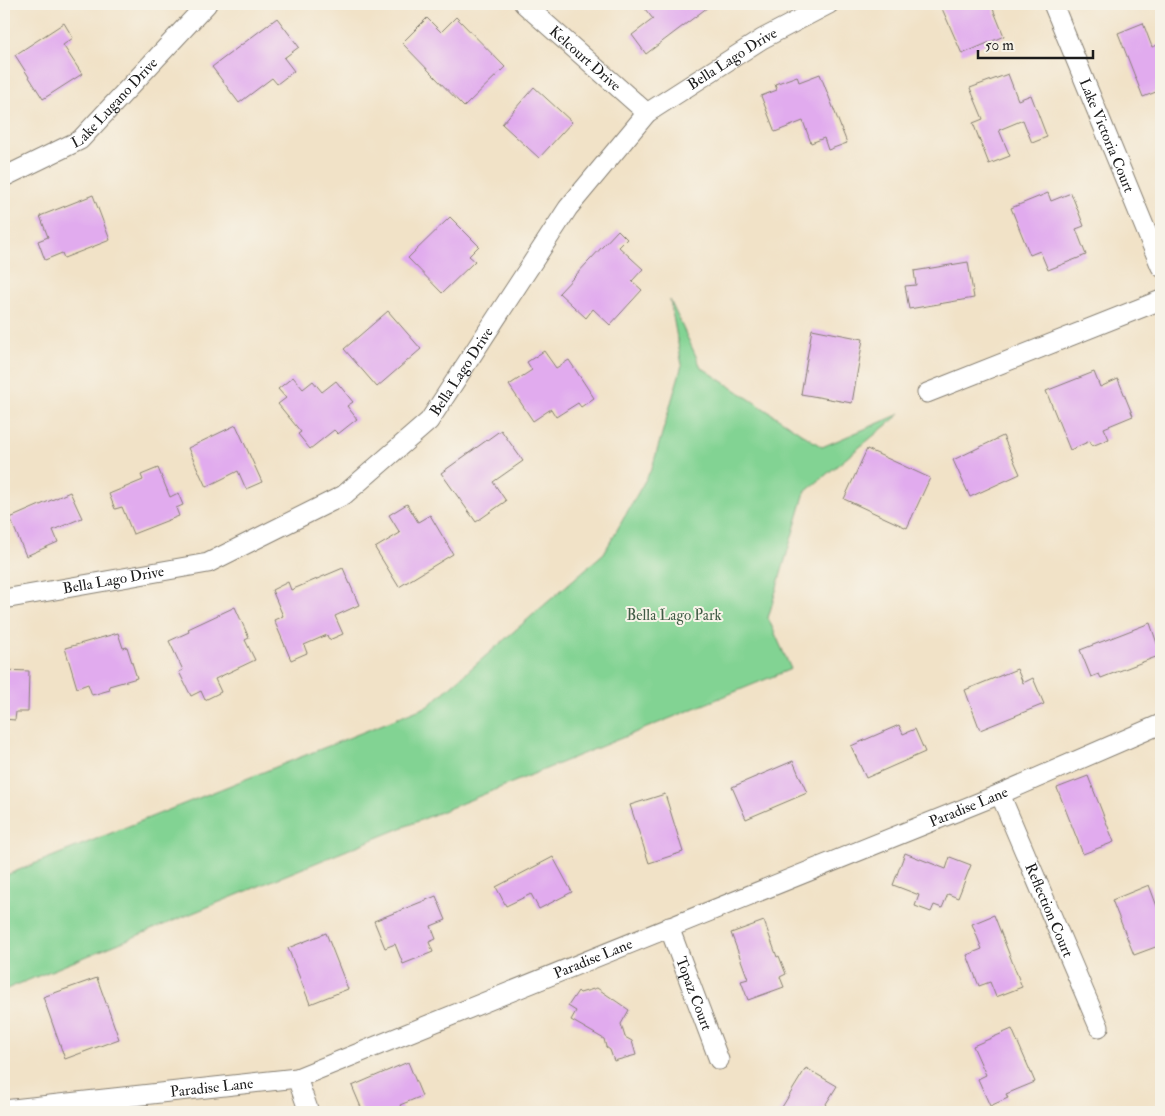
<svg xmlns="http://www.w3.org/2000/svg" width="1165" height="1116" font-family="'IM FELL Double Pica',serif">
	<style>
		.green { fill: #82d393; stroke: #4f7858 }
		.building { fill: #e1abee }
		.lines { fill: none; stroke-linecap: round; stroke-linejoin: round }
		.street-casing { stroke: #867f72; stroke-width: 21 }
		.street { stroke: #fff; stroke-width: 19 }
		.labels { text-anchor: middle; stroke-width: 4; stroke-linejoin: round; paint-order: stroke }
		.street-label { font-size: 15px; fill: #1c1c1c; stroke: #f7f3e8 }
		.park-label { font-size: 15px; fill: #405c46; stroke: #f7f3e8 }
	</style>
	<rect width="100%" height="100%" fill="#f7f3e8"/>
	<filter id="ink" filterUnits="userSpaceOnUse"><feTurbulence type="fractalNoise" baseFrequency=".02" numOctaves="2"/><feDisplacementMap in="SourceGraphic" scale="10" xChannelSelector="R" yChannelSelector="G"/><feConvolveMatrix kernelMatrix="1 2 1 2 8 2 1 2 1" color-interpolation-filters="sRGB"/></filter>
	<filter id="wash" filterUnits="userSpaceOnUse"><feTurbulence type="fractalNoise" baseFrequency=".0096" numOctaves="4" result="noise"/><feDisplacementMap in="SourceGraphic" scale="20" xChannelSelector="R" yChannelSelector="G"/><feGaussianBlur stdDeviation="1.12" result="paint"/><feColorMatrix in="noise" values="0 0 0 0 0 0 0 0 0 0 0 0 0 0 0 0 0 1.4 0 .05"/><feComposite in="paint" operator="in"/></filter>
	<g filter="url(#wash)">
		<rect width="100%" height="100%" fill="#f1e2c7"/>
		<!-- green -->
		<path class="green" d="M 670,300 L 701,367 L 822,447 L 900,414 L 805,492 L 768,618 L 791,669 L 4,990 L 4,876 L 428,706 L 604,553 L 652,468 L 682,365 Z"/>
		<g id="blocks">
			<!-- building -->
			<g class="building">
				<path d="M 641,4 L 712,4 L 646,54 L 632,35 L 653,19 Z"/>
				<path d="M 940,4 L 991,4 L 1004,36 L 962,54 Z"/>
				<path d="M 456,17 L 505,67 L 464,107 L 402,43 L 427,18 L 441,32 Z"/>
				<path d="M 277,18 L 299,47 L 284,58 L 294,71 L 277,84 L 272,78 L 239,103 L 212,67 Z"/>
				<path d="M 64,23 L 73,38 L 63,45 L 82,74 L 43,99 L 15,55 Z"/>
				<path d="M 1143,23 L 1152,47 L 1161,44 L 1161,90 L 1143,97 L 1118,33 Z"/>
				<path d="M 820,74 L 847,143 L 828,150 L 824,138 L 811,143 L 803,121 L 775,132 L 761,96 L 777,90 L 775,84 L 797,76 L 799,82 Z"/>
				<path d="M 1008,74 L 1018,100 L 1031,95 L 1047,137 L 1032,143 L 1023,120 L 999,130 L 1010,156 L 989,164 L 973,123 L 983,119 L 970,88 Z"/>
				<path d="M 534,87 L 572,122 L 539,158 L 502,124 Z"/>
				<path d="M 1048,193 L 1051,201 L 1071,193 L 1084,226 L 1076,229 L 1086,255 L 1048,270 L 1040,251 L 1030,255 L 1011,208 Z"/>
				<path d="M 93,195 L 110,240 L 64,258 L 62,253 L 45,260 L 38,241 L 48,237 L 40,216 Z"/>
				<path d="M 450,217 L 479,246 L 469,256 L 475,261 L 442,293 L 408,258 Z"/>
				<path d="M 618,230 L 627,239 L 619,247 L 643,269 L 632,281 L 642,290 L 610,325 L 593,309 L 586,318 L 559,293 Z"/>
				<path d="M 968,262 L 974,298 L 909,309 L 905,286 L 916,285 L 914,271 Z"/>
				<path d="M 388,311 L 421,349 L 377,387 L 344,349 Z"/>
				<path d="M 812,329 L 863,339 L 852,403 L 801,394 Z"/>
				<path d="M 544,351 L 556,368 L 569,360 L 594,398 L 581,407 L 578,403 L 556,417 L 551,409 L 533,421 L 509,385 L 532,370 L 527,362 Z"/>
				<path d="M 1094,372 L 1100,387 L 1118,379 L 1133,416 L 1104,428 L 1109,439 L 1092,446 L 1090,441 L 1070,450 L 1046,391 Z"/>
				<path d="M 293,377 L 303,389 L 313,381 L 322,392 L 336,381 L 353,402 L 347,406 L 357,419 L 338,434 L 334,430 L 310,449 L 298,434 L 301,432 L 278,404 L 286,398 L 278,389 Z"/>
				<path d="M 236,425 L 262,482 L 246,489 L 238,471 L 206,487 L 188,448 Z"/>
				<path d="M 501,430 L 523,461 L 493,482 L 506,501 L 476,522 L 441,473 Z"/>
				<path d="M 1003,436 L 1020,474 L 970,497 L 953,460 Z"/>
				<path d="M 867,449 L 930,478 L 907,528 L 844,499 Z"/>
				<path d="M 158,468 L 170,497 L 178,493 L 183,505 L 176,508 L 179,516 L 133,534 L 122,507 L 115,509 L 109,494 L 143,480 L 141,475 Z"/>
				<path d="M 70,492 L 82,518 L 53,530 L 58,542 L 26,556 L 10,518 Z"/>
				<path d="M 407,504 L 418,522 L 430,515 L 453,554 L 399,587 L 375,548 L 400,533 L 389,515 Z"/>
				<path d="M 343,568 L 359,605 L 335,616 L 343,634 L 329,640 L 327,635 L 304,645 L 307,653 L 291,660 L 274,620 L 283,616 L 272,590 L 288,582 L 291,590 Z"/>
				<path d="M 235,607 L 249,638 L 245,640 L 255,660 L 215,679 L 221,692 L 205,700 L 201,691 L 191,696 L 179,672 L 183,670 L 169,641 L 189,632 L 188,629 Z"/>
				<path d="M 1150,623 L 1161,655 L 1101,678 L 1099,674 L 1091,677 L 1080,650 Z"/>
				<path d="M 118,633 L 123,648 L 127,647 L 137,678 L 109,686 L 110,690 L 92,695 L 88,684 L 77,688 L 65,648 Z"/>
				<path d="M 1017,669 L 1023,683 L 1033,678 L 1044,704 L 980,730 L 965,690 Z"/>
				<path d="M 4,670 L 29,671 L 28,712 L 16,712 L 15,720 L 4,719 Z"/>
				<path d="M 899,725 L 903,734 L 915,729 L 925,752 L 866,778 L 851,746 Z"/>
				<path d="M 793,761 L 807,793 L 746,819 L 732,787 Z"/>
				<path d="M 1088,776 L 1114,842 L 1083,854 L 1057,788 Z"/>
				<path d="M 665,794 L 683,852 L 649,863 L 630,805 Z"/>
				<path d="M 905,853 L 946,869 L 950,857 L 971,865 L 958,898 L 948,894 L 942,908 L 934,905 L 931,912 L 915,906 L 919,895 L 893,885 Z"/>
				<path d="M 553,857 L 572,892 L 539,909 L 531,894 L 506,906 L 496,887 Z"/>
				<path d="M 1149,885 L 1161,917 L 1161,945 L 1134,955 L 1112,900 Z"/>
				<path d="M 436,896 L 446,920 L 431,926 L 436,939 L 429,942 L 433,952 L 403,964 L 395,944 L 385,948 L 374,921 Z"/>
				<path d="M 994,915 L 1022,987 L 996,997 L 990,982 L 979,986 L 967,955 L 982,949 L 972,924 Z"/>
				<path d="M 764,921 L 777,957 L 779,956 L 786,974 L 780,977 L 784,987 L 748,1000 L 741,981 L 748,979 L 731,933 Z"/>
				<path d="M 326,933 L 348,989 L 310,1004 L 288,948 Z"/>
				<path d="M 97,978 L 119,1039 L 65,1059 L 43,997 Z"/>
				<path d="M 597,988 L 629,1010 L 621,1024 L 625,1037 L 632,1041 L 636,1055 L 614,1061 L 610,1050 L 606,1047 L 604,1039 L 571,1020 L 576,1011 L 568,1006 L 578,991 L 580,993 Z"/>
				<path d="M 1012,1029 L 1035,1082 L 1006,1094 L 1008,1098 L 990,1106 L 978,1079 L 986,1075 L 973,1046 Z"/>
				<path d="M 408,1062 L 422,1096 L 400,1105 L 403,1112 L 363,1112 L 352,1086 Z"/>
				<path d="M 806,1068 L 837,1086 L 821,1112 L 779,1112 Z"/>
			</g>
		</g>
	</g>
	<g filter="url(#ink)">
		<use href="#blocks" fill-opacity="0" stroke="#867f72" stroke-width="1"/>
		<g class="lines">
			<defs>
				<g id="street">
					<path id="s1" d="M 524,4 L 647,113"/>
					<path id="s2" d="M 1053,4 L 1161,267"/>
					<path id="s3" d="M 4,177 L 80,140 L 207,4"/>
					<path d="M 927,393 L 1161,300"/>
					<path id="s4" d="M 4,599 L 208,563 L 344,495 L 429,421 L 568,208 L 647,113 L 762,39 L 829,4"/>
					<path id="s5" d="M 1000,794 L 1099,1027"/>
					<path id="s6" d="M 669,927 L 719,1060"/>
					<path d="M 297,1078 L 309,1112"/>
					<path id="s7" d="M 4,1110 L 297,1078 L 1000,794 L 1161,724"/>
				</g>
			</defs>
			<!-- street casing -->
			<use href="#street" class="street-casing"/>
			<!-- street -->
			<use href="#street" class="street"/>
		</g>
	</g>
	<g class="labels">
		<!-- street labels -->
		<g class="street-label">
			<text dy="5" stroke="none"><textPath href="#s1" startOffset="82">Kelcourt Drive</textPath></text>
			<text dy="5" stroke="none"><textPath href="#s4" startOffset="951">Bella Lago Drive</textPath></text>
			<text dy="5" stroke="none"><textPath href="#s3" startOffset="135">Lake Lugano Drive</textPath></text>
			<text dy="5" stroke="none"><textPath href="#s2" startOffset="142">Lake Victoria Court</textPath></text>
			<text dy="5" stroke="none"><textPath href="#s4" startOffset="531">Bella Lago Drive</textPath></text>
			<text dy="5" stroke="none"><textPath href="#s4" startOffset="111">Bella Lago Drive</textPath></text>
			<text dy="5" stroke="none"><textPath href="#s7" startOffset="1019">Paradise Lane</textPath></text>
			<text dy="5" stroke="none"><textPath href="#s5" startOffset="126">Reflection Court</textPath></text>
			<text dy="5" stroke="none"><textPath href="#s7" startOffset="614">Paradise Lane</textPath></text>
			<text dy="5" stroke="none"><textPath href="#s6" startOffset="71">Topaz Court</textPath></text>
			<text dy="5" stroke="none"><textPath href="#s7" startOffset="209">Paradise Lane</textPath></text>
		</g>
		<!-- park labels -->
		<g class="park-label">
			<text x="674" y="620">Bella Lago Park</text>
		</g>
	</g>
	<!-- margin -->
	<rect width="1165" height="1116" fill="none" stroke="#f7f3e8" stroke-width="20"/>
	<!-- scale -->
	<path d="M978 50v8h115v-8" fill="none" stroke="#1c1c1c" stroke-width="2.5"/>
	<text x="985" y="50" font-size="15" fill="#1c1c1c" stroke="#f7f3e8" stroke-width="4" paint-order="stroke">50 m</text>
</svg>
